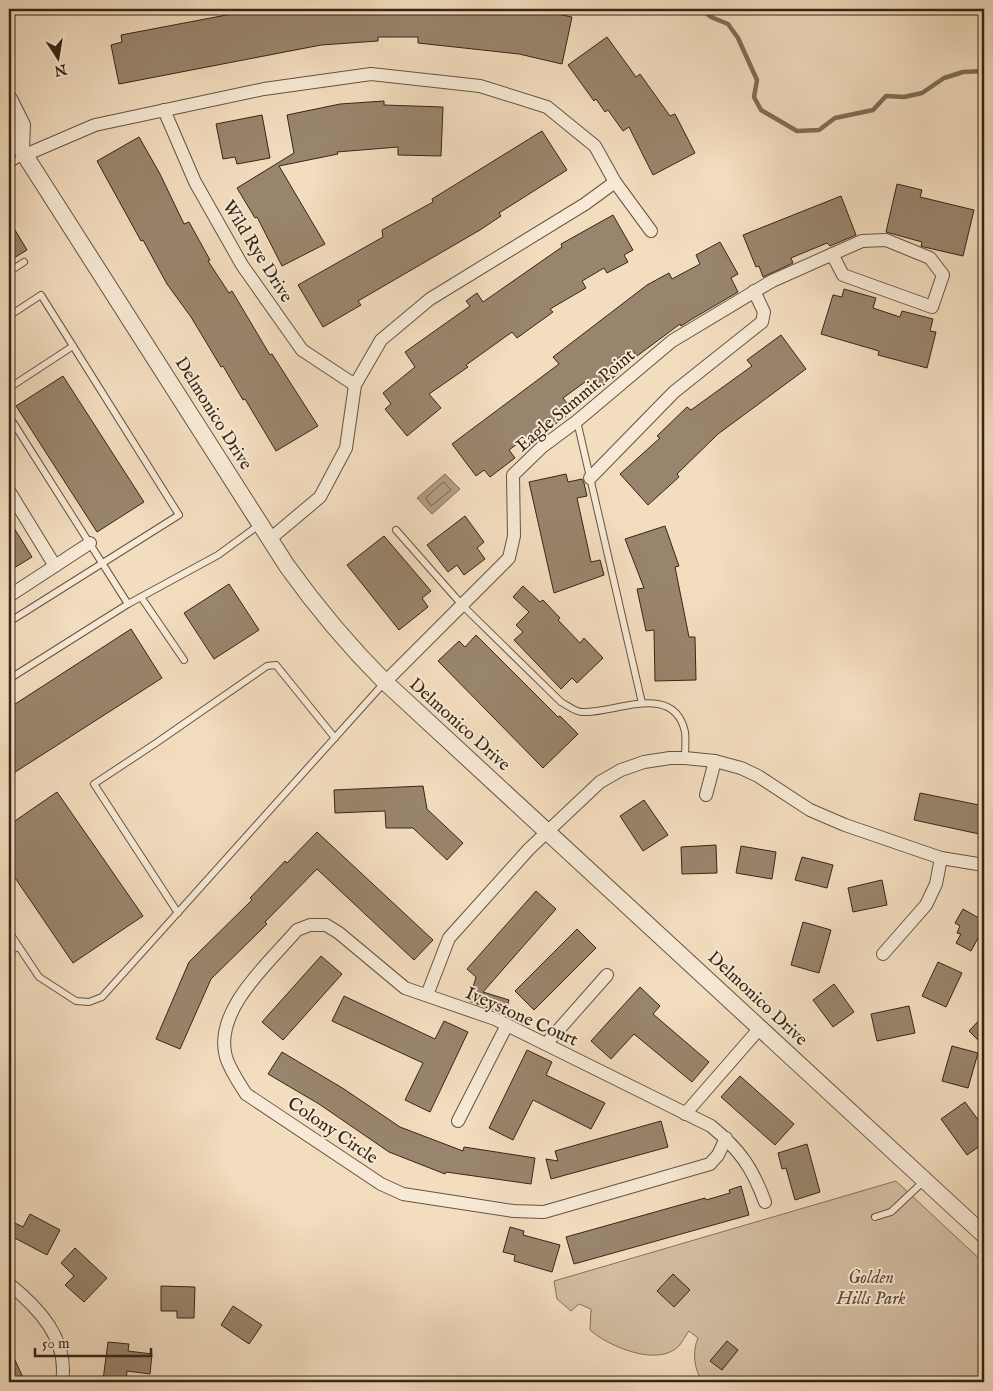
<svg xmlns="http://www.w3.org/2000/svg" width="993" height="1391" font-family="'IM FELL English',serif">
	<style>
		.green { fill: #d3bea2; stroke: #85725c }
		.water { fill: #b39e85; stroke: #816e58 }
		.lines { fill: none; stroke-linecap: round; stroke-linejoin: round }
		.shore { stroke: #75624d; stroke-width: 1 }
		.stream { stroke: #816e58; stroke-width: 4.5 }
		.building { fill: #99856d; stroke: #372515 }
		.service-casing { stroke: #665340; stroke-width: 8 }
		.minor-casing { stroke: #665340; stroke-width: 14 }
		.tertiary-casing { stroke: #665340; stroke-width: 18 }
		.service { stroke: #f7e9d5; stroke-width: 6 }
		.minor { stroke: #f7e9d5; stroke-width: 12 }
		.tertiary { stroke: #f7e9d5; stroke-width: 16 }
		.labels { text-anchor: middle; stroke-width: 4; stroke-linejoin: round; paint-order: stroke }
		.street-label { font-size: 18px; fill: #372515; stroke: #f7e9d5 }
		.park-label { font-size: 18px; font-style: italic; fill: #5e4b38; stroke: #f7e9d5 }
	</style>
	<rect width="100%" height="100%" fill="#f3ddbf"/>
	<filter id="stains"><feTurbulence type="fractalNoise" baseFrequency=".004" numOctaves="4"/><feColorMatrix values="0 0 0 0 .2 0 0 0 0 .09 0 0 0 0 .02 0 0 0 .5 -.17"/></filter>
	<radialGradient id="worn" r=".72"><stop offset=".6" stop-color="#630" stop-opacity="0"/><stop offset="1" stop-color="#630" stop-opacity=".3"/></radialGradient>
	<!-- green -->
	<path class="green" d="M 896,1181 L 984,1263 L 984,1382 L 703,1382 C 694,1370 692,1352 698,1338 L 689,1331 C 685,1336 682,1343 678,1347 C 656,1367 608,1346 590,1330 L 591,1309 L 579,1304 L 571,1311 L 557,1299 L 554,1281 Z"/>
	<!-- water -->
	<path class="water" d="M 445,474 L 460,489 L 432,514 L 417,498 Z"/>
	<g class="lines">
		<!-- shore -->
		<path class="shore" d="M 444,482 L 451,490 L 431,506 L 426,498 Z"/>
		<!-- stream -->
		<path class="stream" d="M 701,9 L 711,17 L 728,24 L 738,38 L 757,80 L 754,97 L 761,110 L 797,131 L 819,130 L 835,118 L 873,110 L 886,96 L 904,97 L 922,93 L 944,78 L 963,72 L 984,71"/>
	</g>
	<!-- building -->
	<g class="building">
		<path d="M 258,9 L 531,9 L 572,17 L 562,64 L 519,54 L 418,43 L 418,37 L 378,37 L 378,41 L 321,45 L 119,84 L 111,45 L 122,42 L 121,35 Z"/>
		<path d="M 607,37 L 636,77 L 640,74 L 670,116 L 675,114 L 695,153 L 653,175 L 629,127 L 623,131 L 608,110 L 605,112 L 596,99 L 594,101 L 568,65 Z"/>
		<path d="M 384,101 L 384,105 L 443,107 L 441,156 L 398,155 L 398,147 L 337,152 L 338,154 L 279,166 L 325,244 L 282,266 L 257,217 L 255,218 L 237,188 L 294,153 L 287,115 L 340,104 Z"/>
		<path d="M 262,115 L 270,158 L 237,164 L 235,157 L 223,159 L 216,124 Z"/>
		<path d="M 542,131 L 567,170 L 499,213 L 501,216 L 480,230 L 358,301 L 361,305 L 323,327 L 298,285 L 383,237 L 382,230 L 433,202 L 432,199 Z"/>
		<path d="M 139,137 L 160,174 L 184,224 L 189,222 L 210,260 L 208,261 L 229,293 L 232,291 L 270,355 L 272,354 L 318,426 L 276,451 L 245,399 L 243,400 L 223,366 L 221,367 L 191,317 L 167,284 L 143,240 L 141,241 L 97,161 Z"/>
		<path d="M 897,184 L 922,190 L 920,197 L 974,210 L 963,256 L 924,247 L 921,246 L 922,242 L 886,232 Z"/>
		<path d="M 841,196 L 856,235 L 830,246 L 827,243 L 791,258 L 793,263 L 763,277 L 759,266 L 756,267 L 743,235 Z"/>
		<path d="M 613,215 L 633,250 L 624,255 L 628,262 L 607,273 L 604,268 L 582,281 L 586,288 L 550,309 L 553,312 L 517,338 L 512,332 L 466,365 L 468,367 L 429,394 L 441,408 L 407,436 L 385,409 L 391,404 L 383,393 L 415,367 L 405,352 L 470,306 L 466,301 L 477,293 L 483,302 L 562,247 L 561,244 Z"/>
		<path d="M 9,220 L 27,250 L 9,261 Z"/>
		<path d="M 720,242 L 738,274 L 731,278 L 738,292 L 692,319 L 681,326 L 680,324 L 637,356 L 631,349 L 612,363 L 619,373 L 593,393 L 585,382 L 563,398 L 573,411 L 542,434 L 538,428 L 509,450 L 515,458 L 490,477 L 484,470 L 476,476 L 452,444 L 559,364 L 553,357 L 647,285 L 669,273 L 672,279 L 700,264 L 696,255 Z"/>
		<path d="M 844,289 L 876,298 L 873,308 L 900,317 L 902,311 L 933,319 L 930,331 L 936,332 L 927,368 L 878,355 L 879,351 L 821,334 L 833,295 L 842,297 Z"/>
		<path d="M 781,335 L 806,369 L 718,434 L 677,474 L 679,477 L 648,505 L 620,474 L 660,438 L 657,436 L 687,407 L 691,410 L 752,366 L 747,360 Z"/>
		<path d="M 63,376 L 144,502 L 97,532 L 16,406 Z"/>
		<path d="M 566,474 L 568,482 L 582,479 L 584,483 L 587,496 L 577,498 L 591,562 L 600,560 L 604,575 L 554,593 L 529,482 Z"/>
		<path d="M 465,516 L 484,542 L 477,548 L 485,559 L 464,575 L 457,565 L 448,572 L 427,545 Z"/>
		<path d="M 9,520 L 32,557 L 9,571 Z"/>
		<path d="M 665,526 L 679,566 L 675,567 L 689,637 L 695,637 L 696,680 L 655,681 L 654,630 L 646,631 L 637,589 L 644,588 L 625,539 Z"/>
		<path d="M 384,536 L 431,591 L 422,598 L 428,607 L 399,630 L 347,565 Z"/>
		<path d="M 229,584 L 259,630 L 214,659 L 184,613 Z"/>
		<path d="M 523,586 L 540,602 L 543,600 L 560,618 L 558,620 L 580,643 L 584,638 L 603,658 L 577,683 L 572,678 L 561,689 L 514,640 L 523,632 L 516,625 L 529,612 L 513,597 Z"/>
		<path d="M 131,629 L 162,678 L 9,776 L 9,708 Z"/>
		<path d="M 476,635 L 558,717 L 560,716 L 578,734 L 543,768 L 438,661 L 459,641 L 465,647 Z"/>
		<path d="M 423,786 L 427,809 L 463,843 L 447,860 L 413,828 L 386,828 L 385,811 L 335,813 L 334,790 Z"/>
		<path d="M 57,792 L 143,916 L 73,963 L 9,869 L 9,825 Z"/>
		<path d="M 920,793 L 984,806 L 984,835 L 914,820 Z"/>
		<path d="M 644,800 L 668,835 L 643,851 L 620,816 Z"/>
		<path d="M 317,832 L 433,940 L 414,960 L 317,869 L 265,922 L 267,924 L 211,979 L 180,1049 L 156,1039 L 189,962 L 252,900 L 250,898 L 285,861 L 287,863 Z"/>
		<path d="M 716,845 L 717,873 L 682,874 L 681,847 Z"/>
		<path d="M 741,846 L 776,852 L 772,879 L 736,873 Z"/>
		<path d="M 802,857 L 833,865 L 827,888 L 795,880 Z"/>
		<path d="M 882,880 L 887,905 L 853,912 L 848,888 Z"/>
		<path d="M 536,891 L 556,909 L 483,992 L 509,1000 L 505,1014 L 469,1001 L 476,977 L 467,969 Z"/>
		<path d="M 963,909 L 984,921 L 984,927 L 971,951 L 956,943 L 961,934 L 957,933 L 960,926 L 955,923 Z"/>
		<path d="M 803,922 L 831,930 L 819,973 L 791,965 Z"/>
		<path d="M 577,929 L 596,948 L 534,1010 L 515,991 Z"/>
		<path d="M 321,956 L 342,974 L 283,1040 L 262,1022 Z"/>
		<path d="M 938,962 L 962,973 L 946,1007 L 922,996 Z"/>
		<path d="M 834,984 L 854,1012 L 833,1027 L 813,1000 Z"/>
		<path d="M 640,987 L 660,1006 L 653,1014 L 709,1062 L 692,1082 L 634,1034 L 611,1059 L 591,1041 Z"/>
		<path d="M 344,996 L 435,1039 L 444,1021 L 468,1032 L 430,1112 L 405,1100 L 423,1063 L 332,1021 Z"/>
		<path d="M 909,1006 L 915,1033 L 877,1041 L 871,1014 Z"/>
		<path d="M 984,1015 L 984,1046 L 969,1031 Z"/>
		<path d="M 952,1046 L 978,1053 L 968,1088 L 942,1081 Z"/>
		<path d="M 527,1050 L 552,1062 L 546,1075 L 605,1103 L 591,1129 L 533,1100 L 513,1140 L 489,1128 Z"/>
		<path d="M 282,1052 L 344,1089 L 400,1127 L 463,1151 L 464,1147 L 535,1158 L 531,1184 L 446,1172 L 445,1174 L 389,1152 L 319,1104 L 268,1074 Z"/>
		<path d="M 740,1076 L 794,1124 L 775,1145 L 721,1097 Z"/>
		<path d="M 965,1102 L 984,1128 L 984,1143 L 967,1155 L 941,1119 Z"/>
		<path d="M 661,1121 L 668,1147 L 551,1179 L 546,1159 L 558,1161 L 555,1151 Z"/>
		<path d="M 807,1144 L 820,1192 L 795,1200 L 786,1168 L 782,1169 L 778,1153 Z"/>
		<path d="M 741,1186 L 749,1215 L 574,1264 L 566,1237 L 705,1198 L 706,1200 L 730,1193 L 729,1190 Z"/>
		<path d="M 30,1214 L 60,1230 L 47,1255 L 9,1235 L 9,1220 L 23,1227 Z"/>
		<path d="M 510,1227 L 524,1231 L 523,1235 L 560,1245 L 552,1272 L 514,1261 L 515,1255 L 503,1252 Z"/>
		<path d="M 75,1248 L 107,1278 L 84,1302 L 65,1285 L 74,1276 L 61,1263 Z"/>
		<path d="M 673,1274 L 690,1290 L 674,1307 L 657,1291 Z"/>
		<path d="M 161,1286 L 195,1287 L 194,1318 L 177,1318 L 177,1311 L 161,1311 Z"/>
		<path d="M 233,1306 L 262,1325 L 249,1344 L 221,1325 Z"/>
		<path d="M 727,1341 L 738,1350 L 722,1370 L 710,1361 Z"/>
		<path d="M 108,1342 L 129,1344 L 128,1351 L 152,1354 L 150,1374 L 127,1371 L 126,1382 L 103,1380 Z"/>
		<path d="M 9,1347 L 25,1382 L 9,1382 Z"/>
	</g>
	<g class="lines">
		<defs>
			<g id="service">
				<path d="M 9,165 L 25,155"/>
				<path d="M 9,272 L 24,262"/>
				<path d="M 9,316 L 41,295 L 179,515 L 9,622"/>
				<path d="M 9,388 L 73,346"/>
				<path d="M 9,416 L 128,604"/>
				<path d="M 577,421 L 642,703"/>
				<path d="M 396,530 L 463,606 L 561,702 C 567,705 575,712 582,712 C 614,714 674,681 685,732 C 686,740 685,750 685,758"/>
				<path d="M 141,597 L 184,660"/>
				<path d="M 9,679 L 128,604 L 218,555 L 259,525"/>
				<path d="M 178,913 L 94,784 L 156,743 L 267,666 L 276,665 L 335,738"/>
				<path d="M 9,932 L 39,977 L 76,1001 L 89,1002 L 102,997 L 384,683"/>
				<path d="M 9,951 L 18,947"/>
				<path d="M 875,1217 L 891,1212 L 925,1180"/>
			</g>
			<g id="minor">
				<path d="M 164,110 L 195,182 L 242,265 L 302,350 L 355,385"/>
				<path d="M 25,155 L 95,125 L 264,89 L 371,74 L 480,86 L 547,107 L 595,146 L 615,182 L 585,204 L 430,299 L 381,340 L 355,385 L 346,448 L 320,497 L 270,539"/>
				<path d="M 615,182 L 651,231"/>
				<path d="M 590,478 L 674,392 L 762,322 L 764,312 L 754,291"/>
				<path d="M 9,491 L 55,566"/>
				<path d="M 9,596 L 90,543"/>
				<path d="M 385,682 L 509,558 L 514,536 L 513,475 L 542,447 L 577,421 L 672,341 L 772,281 L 862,241 L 886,240 L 930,258 L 943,275 L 932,307 L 843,275 L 832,254"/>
				<path d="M 706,795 L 715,761"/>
				<path d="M 883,954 L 926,905 L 936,884 L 941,858"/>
				<path d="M 427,995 L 449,938 L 529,849 L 600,782 L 621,770 L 644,762 L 670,758 L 685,758 L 715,761 L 741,768 L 758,776 L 810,810 L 845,825 L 941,858 L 984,865"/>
				<path d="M 546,1044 L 607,975"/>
				<path d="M 685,1114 L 760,1028"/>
				<path d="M 458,1121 L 507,1025"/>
				<path d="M 726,1138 L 718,1155 L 710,1164 L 544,1212 L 513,1211 L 403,1194 L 381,1184 L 246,1094 C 239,1083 230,1070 226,1057 C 213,1010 270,962 297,930 L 310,925 L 326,925 L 339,933 L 405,988 L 495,1019 L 711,1126 C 740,1150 752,1167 765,1202"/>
				<path d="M 9,1284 C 39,1308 69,1340 62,1382"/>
			</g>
			<g id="tertiary">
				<path d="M 9,99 L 22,125 L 21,149"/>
				<path d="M 9,143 L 21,149 L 287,566 C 317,608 349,646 385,682 L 984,1235"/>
			</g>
		</defs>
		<!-- service casing -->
		<use href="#service" class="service-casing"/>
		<!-- minor casing -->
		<use href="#minor" class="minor-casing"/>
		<!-- tertiary casing -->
		<use href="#tertiary" class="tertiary-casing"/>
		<!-- service -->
		<use href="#service" class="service"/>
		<!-- minor -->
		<use href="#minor" class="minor"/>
		<!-- tertiary -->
		<use href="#tertiary" class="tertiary"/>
	</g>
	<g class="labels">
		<!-- street labels -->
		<g class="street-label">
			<text transform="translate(258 251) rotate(58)" y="6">Wild Rye Drive</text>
			<text transform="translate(575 400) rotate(-40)" y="6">Eagle Summit Point</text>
			<text transform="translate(214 413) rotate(58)" y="6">Delmonico Drive</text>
			<text transform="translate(460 724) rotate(42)" y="6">Delmonico Drive</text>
			<text transform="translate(758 998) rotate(43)" y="6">Delmonico Drive</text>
			<text transform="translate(522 1016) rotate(24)" y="6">Iveystone Court</text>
			<text transform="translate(333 1130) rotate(34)" y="6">Colony Circle</text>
		</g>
		<!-- park labels -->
		<g class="park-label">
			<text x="871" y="1283">Golden<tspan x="871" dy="21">Hills Park</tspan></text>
		</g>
	</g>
	<!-- margin -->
	<rect width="993" height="1391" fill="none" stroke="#f3ddbf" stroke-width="30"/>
	<rect x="10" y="10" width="973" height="1371" fill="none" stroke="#372515" stroke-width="2.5"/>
	<rect x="15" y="15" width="963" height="1361" fill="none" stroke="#372515"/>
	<!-- north arrow -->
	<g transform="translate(58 58) rotate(168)" stroke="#f7e9d5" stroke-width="4" paint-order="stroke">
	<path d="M0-4L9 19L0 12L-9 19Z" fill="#372515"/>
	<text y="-8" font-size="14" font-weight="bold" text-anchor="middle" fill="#372515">N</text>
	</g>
	<!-- scale -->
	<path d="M35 1348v8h116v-8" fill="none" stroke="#372515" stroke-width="2.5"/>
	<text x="42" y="1348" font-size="15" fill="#372515" stroke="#f7e9d5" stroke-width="4" paint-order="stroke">50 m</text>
	<rect width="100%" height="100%" filter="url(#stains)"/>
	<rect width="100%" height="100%" fill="url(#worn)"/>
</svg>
